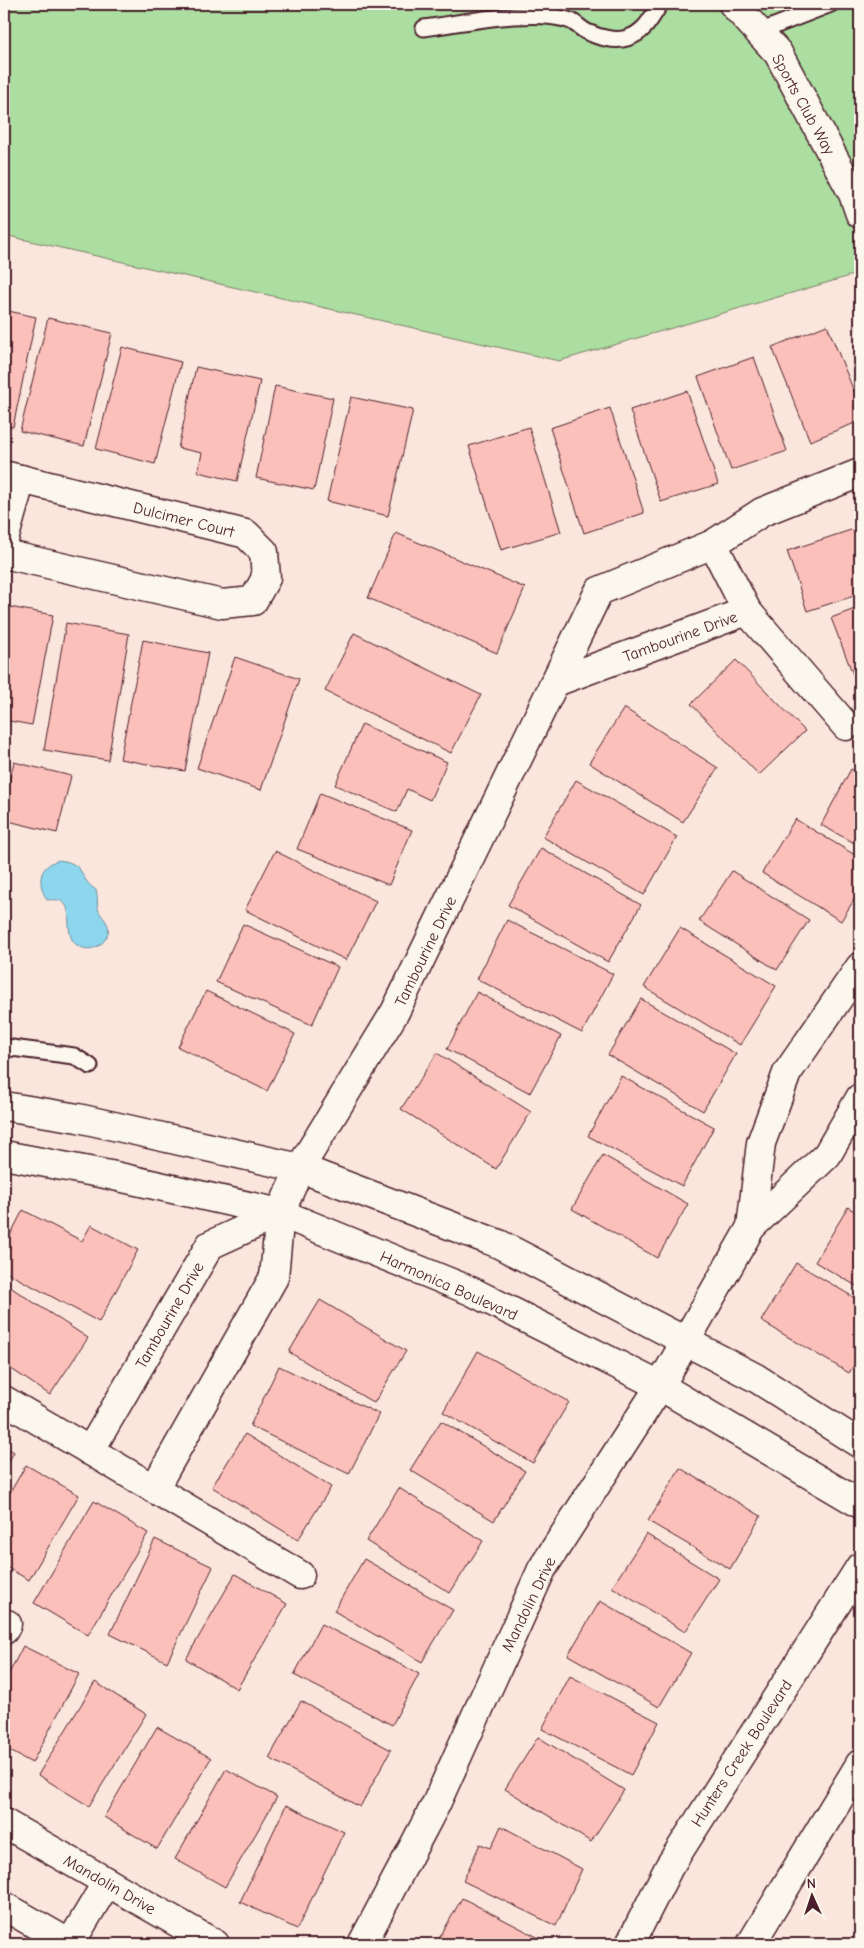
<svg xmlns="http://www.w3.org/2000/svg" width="864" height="1948" font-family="'Comic Neue',sans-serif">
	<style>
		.green { fill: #abdea0; stroke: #7a7e66 }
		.water { fill: #8cd7ed; stroke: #728d9f }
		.building { fill: #fcc0ba; stroke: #4a1f2b }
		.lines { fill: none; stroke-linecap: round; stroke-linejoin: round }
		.service-casing { stroke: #4a1f2b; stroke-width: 19 }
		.minor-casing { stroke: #4a1f2b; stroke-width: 31 }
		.tertiary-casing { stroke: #4a1f2b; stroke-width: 31 }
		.service { stroke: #fbf7ec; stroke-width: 15 }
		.minor { stroke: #fbf7ec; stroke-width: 28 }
		.tertiary { stroke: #fbf7ec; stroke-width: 28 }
		.labels { text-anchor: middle; stroke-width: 4; stroke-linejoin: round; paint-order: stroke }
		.street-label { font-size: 16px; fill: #4a1f2b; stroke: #fbf7ec }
	</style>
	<rect width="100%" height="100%" fill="#fbe6dd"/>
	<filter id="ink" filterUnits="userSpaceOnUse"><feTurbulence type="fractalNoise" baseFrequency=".02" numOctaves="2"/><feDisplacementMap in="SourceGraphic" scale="10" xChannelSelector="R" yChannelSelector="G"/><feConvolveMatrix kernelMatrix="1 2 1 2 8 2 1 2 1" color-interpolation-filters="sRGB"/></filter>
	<g filter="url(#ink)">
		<!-- green -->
		<path class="green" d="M 4,4 L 860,4 L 860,273 L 559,361 L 4,235 Z"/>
		<!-- water -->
		<path class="water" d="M 59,860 C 88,864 77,878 96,890 C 98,897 97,903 98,909 C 100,915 107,921 108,926 C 111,940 95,952 83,948 C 54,939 86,895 47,900 C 37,883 38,866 59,860 Z"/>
		<!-- building -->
		<g class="building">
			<path d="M 4,310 L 36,317 L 13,427 L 4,426 Z"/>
			<path d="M 48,318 L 112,333 L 84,446 L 20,431 Z"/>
			<path d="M 827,325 L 860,406 L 860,421 L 810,441 L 772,347 Z"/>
			<path d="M 122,347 L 181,362 L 155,464 L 96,449 Z"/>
			<path d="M 754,357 L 787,451 L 731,470 L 698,377 Z"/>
			<path d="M 196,367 L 260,381 L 237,481 L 198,472 L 202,453 L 178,448 Z"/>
			<path d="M 275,386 L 333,398 L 314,490 L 256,478 Z"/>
			<path d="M 687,391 L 718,484 L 661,502 L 630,410 Z"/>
			<path d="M 351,397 L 413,410 L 388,516 L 327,501 Z"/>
			<path d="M 610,408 L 644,513 L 584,533 L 550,428 Z"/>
			<path d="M 529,427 L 561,532 L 501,550 L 469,446 Z"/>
			<path d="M 860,527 L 860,594 L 807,611 L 787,551 Z"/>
			<path d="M 396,533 L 525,588 L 497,653 L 368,598 Z"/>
			<path d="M 4,606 L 53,615 L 32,725 L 4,720 Z"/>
			<path d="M 860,607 L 860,674 L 854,677 L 831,618 Z"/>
			<path d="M 66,623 L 129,634 L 108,760 L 44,750 Z"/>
			<path d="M 354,633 L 481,695 L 451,753 L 325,691 Z"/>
			<path d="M 143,640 L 208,653 L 185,771 L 120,759 Z"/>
			<path d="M 235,657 L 299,679 L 261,790 L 197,768 Z"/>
			<path d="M 736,660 L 805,731 L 759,775 L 691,704 Z"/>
			<path d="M 624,708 L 718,768 L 683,822 L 589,763 Z"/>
			<path d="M 362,724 L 447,762 L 430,800 L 407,789 L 397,812 L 335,785 Z"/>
			<path d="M 14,762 L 71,776 L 57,833 L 4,820 L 4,802 Z"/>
			<path d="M 851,769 L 860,774 L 860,846 L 821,825 Z"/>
			<path d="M 576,780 L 677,837 L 644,895 L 543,837 Z"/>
			<path d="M 320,793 L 412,830 L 389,885 L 297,849 Z"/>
			<path d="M 795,819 L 860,858 L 860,890 L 841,921 L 762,873 Z"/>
			<path d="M 541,848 L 641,905 L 608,962 L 508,905 Z"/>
			<path d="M 275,851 L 376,901 L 346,960 L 245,910 Z"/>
			<path d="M 732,871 L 809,920 L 777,970 L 699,921 Z"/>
			<path d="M 507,920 L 613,974 L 582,1033 L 477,979 Z"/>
			<path d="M 243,924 L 338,967 L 312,1025 L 216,982 Z"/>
			<path d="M 680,928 L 776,986 L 740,1045 L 644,987 Z"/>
			<path d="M 206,991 L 295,1034 L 267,1091 L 178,1047 Z"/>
			<path d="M 477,992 L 561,1036 L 530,1093 L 447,1049 Z"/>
			<path d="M 641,999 L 736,1054 L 703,1111 L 608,1055 Z"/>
			<path d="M 437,1053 L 531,1112 L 496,1169 L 401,1109 Z"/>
			<path d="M 621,1076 L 714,1127 L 682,1186 L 588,1136 Z"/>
			<path d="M 603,1155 L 688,1204 L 657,1258 L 572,1209 Z"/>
			<path d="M 848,1207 L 860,1215 L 860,1288 L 815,1262 Z"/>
			<path d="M 23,1210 L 82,1241 L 91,1225 L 138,1250 L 99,1322 L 4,1271 L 4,1247 Z"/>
			<path d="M 796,1263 L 860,1301 L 860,1355 L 849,1373 L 761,1321 Z"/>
			<path d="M 4,1283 L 88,1338 L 50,1395 L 4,1364 Z"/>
			<path d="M 320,1300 L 406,1351 L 374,1403 L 289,1352 Z"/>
			<path d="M 478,1351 L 569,1402 L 533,1463 L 443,1412 Z"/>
			<path d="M 279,1366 L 379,1414 L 349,1474 L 250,1426 Z"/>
			<path d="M 441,1421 L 525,1471 L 494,1521 L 410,1470 Z"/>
			<path d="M 245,1434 L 331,1487 L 298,1540 L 212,1487 Z"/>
			<path d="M 4,1446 L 14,1452 L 4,1470 Z"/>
			<path d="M 26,1465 L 79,1495 L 29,1580 L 4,1566 L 4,1503 Z"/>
			<path d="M 680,1468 L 761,1516 L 730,1569 L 648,1521 Z"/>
			<path d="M 399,1488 L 483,1541 L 450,1593 L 366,1541 Z"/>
			<path d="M 94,1501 L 148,1533 L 88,1635 L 34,1603 Z"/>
			<path d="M 646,1534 L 719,1579 L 685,1632 L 612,1587 Z"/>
			<path d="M 155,1539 L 213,1567 L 167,1662 L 110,1634 Z"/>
			<path d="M 364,1559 L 453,1610 L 422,1662 L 334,1611 Z"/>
			<path d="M 235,1574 L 287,1604 L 237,1689 L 186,1659 Z"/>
			<path d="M 600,1601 L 691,1653 L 659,1707 L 568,1655 Z"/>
			<path d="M 321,1624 L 419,1674 L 392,1725 L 294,1675 Z"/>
			<path d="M 23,1646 L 79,1674 L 32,1763 L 10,1751 L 8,1756 L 4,1754 L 4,1683 Z"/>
			<path d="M 570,1676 L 659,1722 L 631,1775 L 542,1729 Z"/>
			<path d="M 95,1682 L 146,1714 L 89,1806 L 38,1775 Z"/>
			<path d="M 301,1701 L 391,1750 L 360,1807 L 269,1758 Z"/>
			<path d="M 157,1727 L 211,1758 L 157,1849 L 104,1817 Z"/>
			<path d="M 538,1737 L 624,1790 L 591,1842 L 505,1789 Z"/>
			<path d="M 226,1769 L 277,1797 L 225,1887 L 175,1859 Z"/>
			<path d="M 286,1805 L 344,1832 L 297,1929 L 240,1902 Z"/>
			<path d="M 501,1826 L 582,1869 L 556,1926 L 463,1881 L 480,1844 L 491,1848 Z"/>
			<path d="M 462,1898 L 543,1940 L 541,1944 L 436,1944 Z"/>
		</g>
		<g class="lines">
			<defs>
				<g id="service">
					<path d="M 424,28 C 462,23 535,7 571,21 C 577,24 581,29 587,32 C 598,37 615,42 627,38 C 645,33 651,18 660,4"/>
					<path d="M 759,32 L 831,4"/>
					<path d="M 4,1047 L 74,1056 L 90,1066"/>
				</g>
				<g id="minor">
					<path d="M 733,4 L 778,53 L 853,194 L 860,214"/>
					<path d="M 4,475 L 246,534 L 264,552 L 266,578 L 253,601 L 222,604 L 4,554"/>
					<path d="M 4,540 L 21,479"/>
					<path d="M 713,544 L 747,611 L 846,726"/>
					<path d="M 556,682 L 747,611"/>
					<path d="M 4,1106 L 78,1118 L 300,1168 L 499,1244 L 756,1378 L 860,1444"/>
					<path d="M 4,1155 L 110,1175 L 280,1213 L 471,1291 L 660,1386 L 860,1504"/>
					<path d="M 751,1227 L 761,1143 L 787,1073 L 860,967"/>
					<path d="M 4,1400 L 300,1575"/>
					<path d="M 90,1451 L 210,1245 L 280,1213"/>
					<path d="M 154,1489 L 274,1277 L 280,1213 L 300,1168 L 395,1012 L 599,591 L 713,544 L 762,512 L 860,473"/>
					<path d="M 4,1630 L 7,1624"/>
					<path d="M 4,1823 L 215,1944"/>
					<path d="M 4,1906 L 70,1944"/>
					<path d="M 70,1944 L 107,1882"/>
					<path d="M 362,1944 L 436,1804 L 542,1569 L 660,1386 L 751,1227 L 827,1155 L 860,1098"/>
				</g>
				<g id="tertiary">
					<path d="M 630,1944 L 669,1867 L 860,1567"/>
					<path d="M 751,1944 L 860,1764"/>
				</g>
			</defs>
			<!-- service casing -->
			<use href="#service" class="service-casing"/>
			<!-- minor casing -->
			<use href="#minor" class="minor-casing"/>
			<!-- tertiary casing -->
			<use href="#tertiary" class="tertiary-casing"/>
			<!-- service -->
			<use href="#service" class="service"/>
			<!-- minor -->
			<use href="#minor" class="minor"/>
			<!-- tertiary -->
			<use href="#tertiary" class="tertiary"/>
		</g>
	</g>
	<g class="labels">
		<!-- street labels -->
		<g class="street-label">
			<text transform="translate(804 104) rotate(61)" y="6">Sports Club Way</text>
			<text transform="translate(184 519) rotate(14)" y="6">Dulcimer Court</text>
			<text transform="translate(680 636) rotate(-20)" y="6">Tambourine Drive</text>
			<text transform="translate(425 951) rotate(-64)" y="6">Tambourine Drive</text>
			<text transform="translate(449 1285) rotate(24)" y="6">Harmonica Boulevard</text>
			<text transform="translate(169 1315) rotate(-60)" y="6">Tambourine Drive</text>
			<text transform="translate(528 1604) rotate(-64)" y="6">Mandolin Drive</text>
			<text transform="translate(741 1753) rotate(-57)" y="6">Hunters Creek Boulevard</text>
			<text transform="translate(110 1884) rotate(30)" y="6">Mandolin Drive</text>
		</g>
	</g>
	<!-- margin -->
	<rect width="864" height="1948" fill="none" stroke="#fbf7ec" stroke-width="20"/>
	<rect x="10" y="10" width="844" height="1928" fill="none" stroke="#4a1f2b" stroke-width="2" filter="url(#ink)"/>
	<!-- north arrow -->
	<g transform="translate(812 1896) rotate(357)" stroke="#fbf7ec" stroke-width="4" paint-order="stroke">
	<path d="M0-4L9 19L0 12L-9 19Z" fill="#4a1f2b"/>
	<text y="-8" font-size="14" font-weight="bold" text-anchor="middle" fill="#4a1f2b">N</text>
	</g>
</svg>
